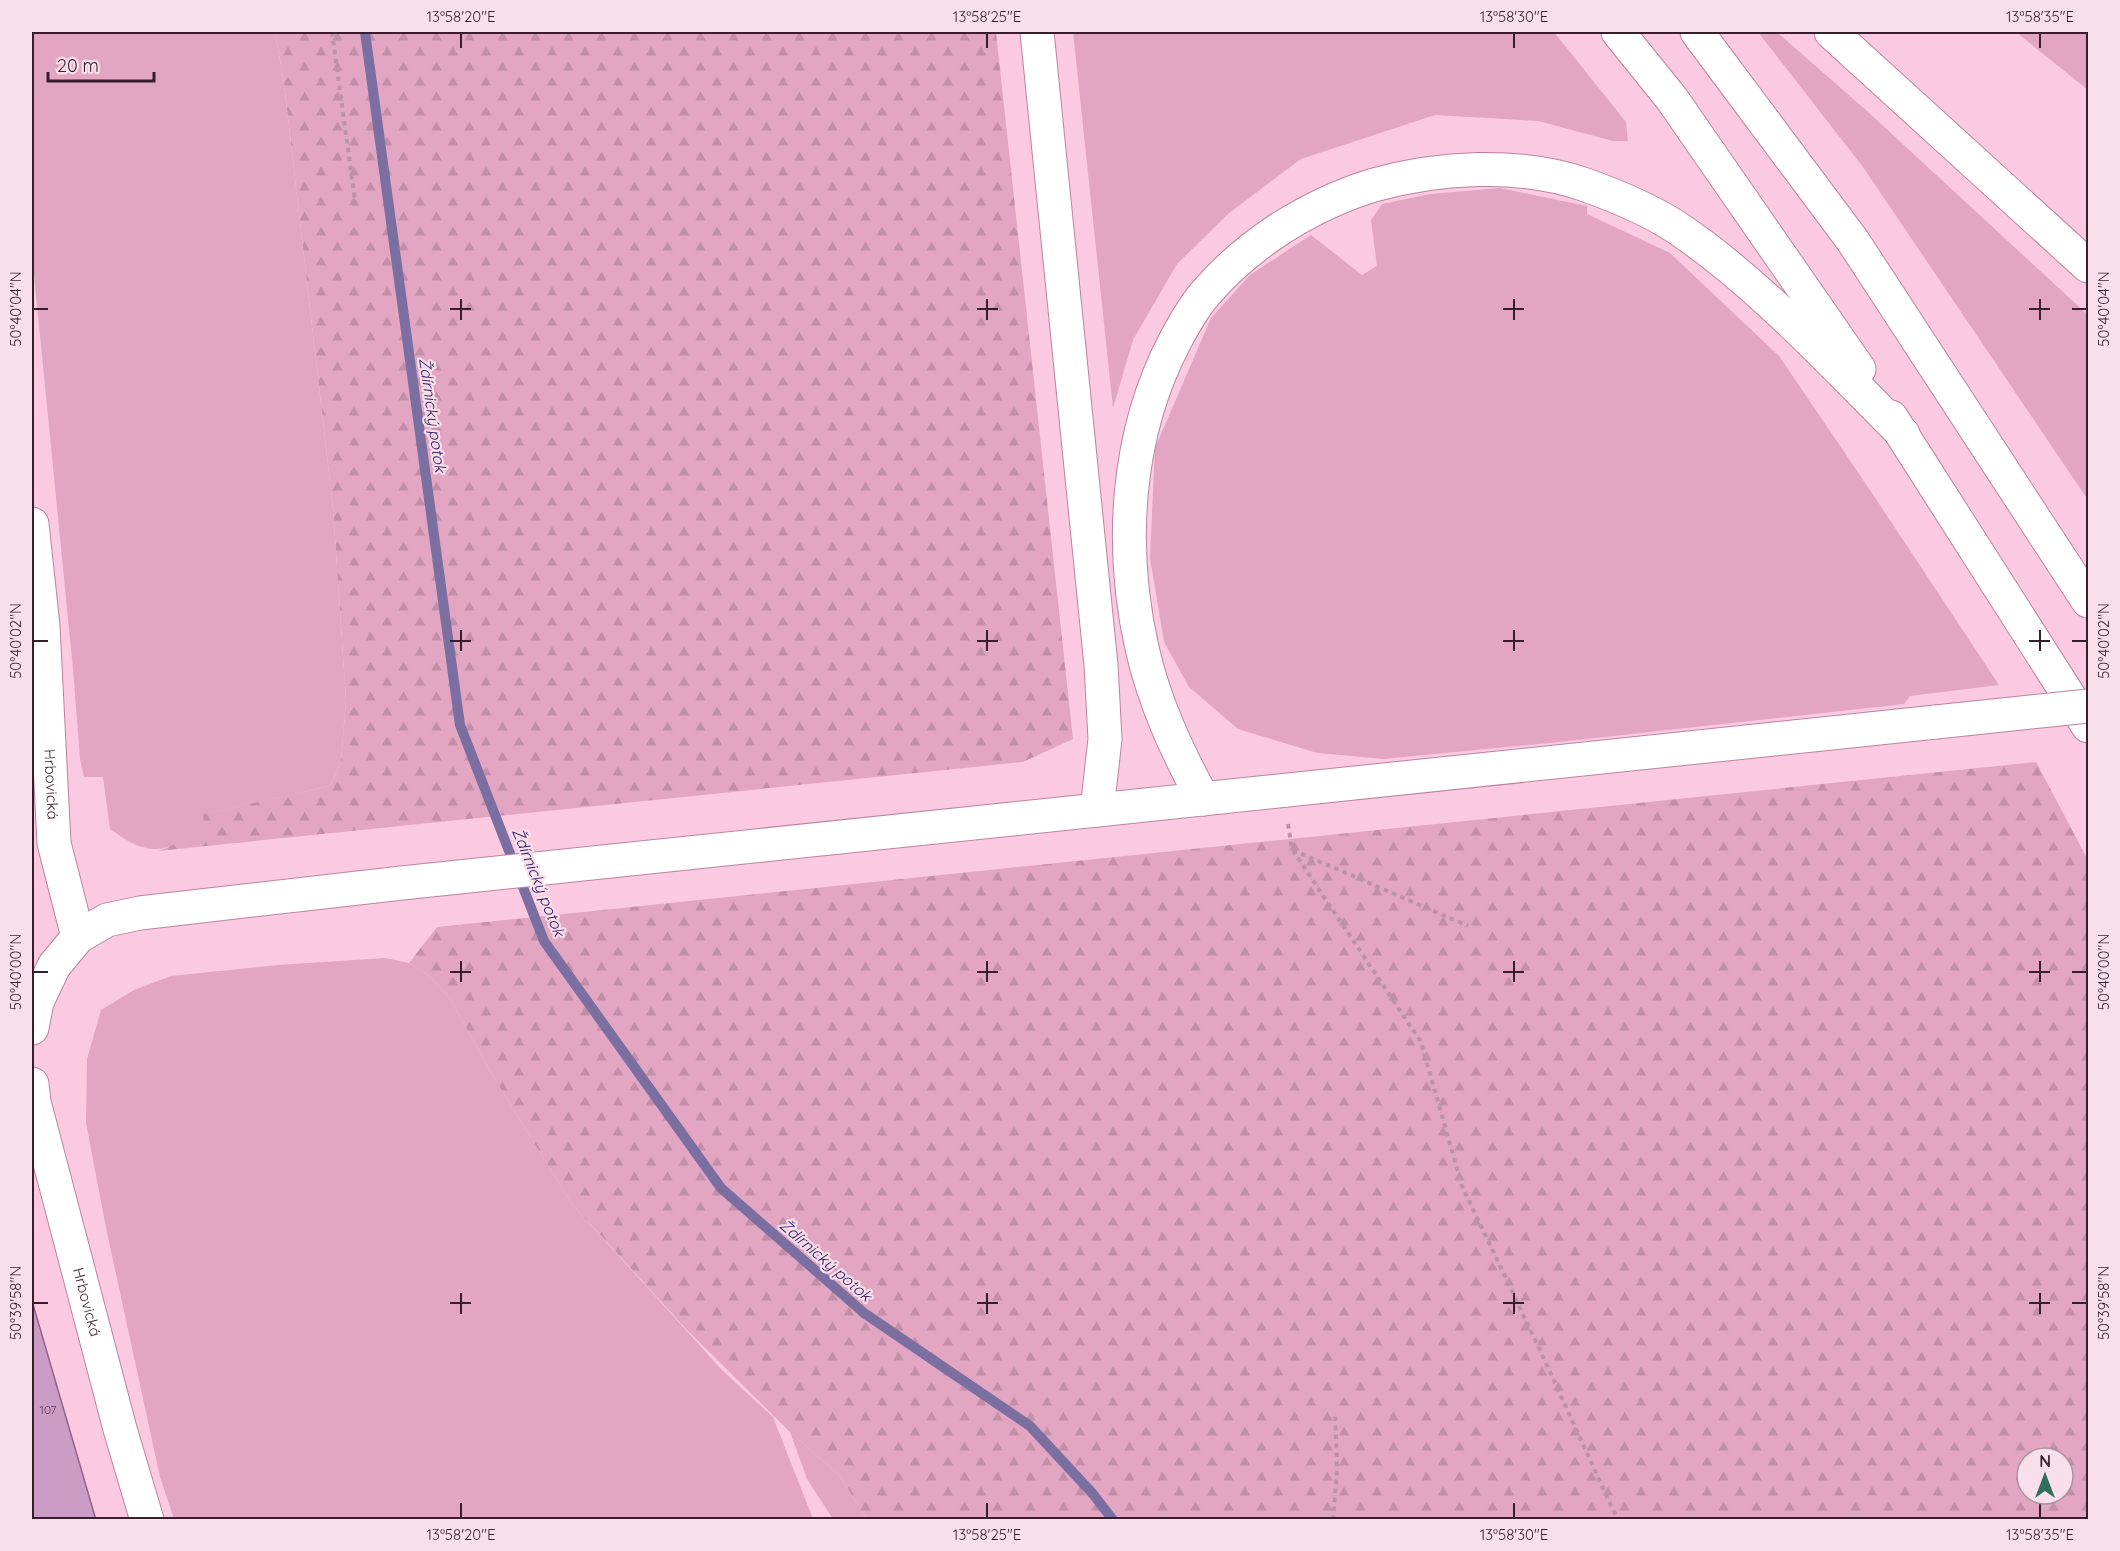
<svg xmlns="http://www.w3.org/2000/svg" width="2120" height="1551" font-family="Quicksand,sans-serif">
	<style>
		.grass { fill: #e3a6c2 }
		.forest { fill: url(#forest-firs); fill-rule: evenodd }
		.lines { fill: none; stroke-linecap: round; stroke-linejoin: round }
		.stream { stroke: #7b6ea0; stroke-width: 10 }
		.building { fill: #cb9cc6; stroke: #90648c; stroke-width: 1.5 }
		.minor-casing { stroke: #bc829d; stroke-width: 35 }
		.highway-casing { stroke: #bc829d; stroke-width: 35 }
		.path { stroke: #bc93a5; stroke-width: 4; stroke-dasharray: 4.5 4.5; stroke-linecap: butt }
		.minor { stroke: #fff; stroke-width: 33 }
		.highway { stroke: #fff; stroke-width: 33 }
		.minor-bridge-casing { stroke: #bc829d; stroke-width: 35; stroke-linecap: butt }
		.minor-bridge { stroke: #fff; stroke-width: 33 }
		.ticks { fill: none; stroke: #361f2a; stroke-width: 2 }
		.labels { text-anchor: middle; stroke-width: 4.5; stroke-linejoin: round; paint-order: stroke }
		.number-label { font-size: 12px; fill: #5b3e51 }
		.street-label { font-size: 15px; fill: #361f2a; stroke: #f9dfea }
		.water-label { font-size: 16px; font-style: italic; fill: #2f1765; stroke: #f9dfea }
		.neatline { fill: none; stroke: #361f2a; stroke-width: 2 }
		.ticks-label { font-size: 15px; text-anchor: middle; fill: #361f2a }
	</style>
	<defs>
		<pattern id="forest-firs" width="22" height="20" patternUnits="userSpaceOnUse" patternTransform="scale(1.5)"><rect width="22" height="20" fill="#e3a6c2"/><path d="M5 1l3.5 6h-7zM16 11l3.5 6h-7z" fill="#c38ea7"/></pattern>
	</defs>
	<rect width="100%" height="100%" fill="#fccae0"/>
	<!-- grass -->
	<g class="grass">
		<path d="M 32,32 L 275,32 L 284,83 L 333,508 L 346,700 L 341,762 L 330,786 L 204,814 L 206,832 C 161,850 153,860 110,829 L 103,777 L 84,777 L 80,759 L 73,669 L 32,255 Z"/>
		<path d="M 1073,32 L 1554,32 L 1626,122 L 1628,141 L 1613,141 L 1538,121 L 1435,115 L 1301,159 L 1228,214 L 1177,264 L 1133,340 L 1113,408 Z"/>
		<path d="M 1758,32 L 1777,32 L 1867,111 L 2088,315 L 2088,500 L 1863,167 Z"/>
		<path d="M 2016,32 L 2088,32 L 2088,90 Z"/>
		<path d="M 1500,188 L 1587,206 L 1587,214 L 1670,253 L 1779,356 L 1872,493 L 1999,685 L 1910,696 L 1904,704 L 1550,743 L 1384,759 L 1317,753 L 1238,729 L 1189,687 L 1164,642 L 1150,558 L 1155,448 L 1211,318 L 1250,275 L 1311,235 L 1362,275 L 1377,266 L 1371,220 L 1382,204 L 1430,194 Z"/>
		<path d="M 385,958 L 409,963 L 427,974 L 449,997 L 497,1083 L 572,1204 L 722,1370 L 773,1417 L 813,1519 L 174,1519 L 160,1477 L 106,1228 L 86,1123 L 87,1059 L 101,1010 L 134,990 L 171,976 L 278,965 Z"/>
		<path d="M 790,1432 L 839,1475 L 867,1519 L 833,1519 L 807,1479 Z"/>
	</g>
	<!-- forest -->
	<g class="forest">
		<path d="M 275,32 L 996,32 L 1073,739 L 1023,762 L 158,851 L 205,832 L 203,814 L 330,786 L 341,762 L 346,700 L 333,508 L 284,83 Z"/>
		<path d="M 2036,762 L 2088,860 L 2088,1519 L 867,1519 L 839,1475 L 790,1432 L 687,1330 L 572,1204 L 497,1083 L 449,997 L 427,974 L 409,963 L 437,927 ZM 2027,1458 L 2063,1458 L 2063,1494 L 2027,1494 Z"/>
	</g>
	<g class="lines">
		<!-- stream -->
		<path class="stream" d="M 365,32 L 460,725 L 544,941 L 721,1188 L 864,1313 L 1030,1426 L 1093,1494 L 1113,1520"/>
	</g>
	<!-- building -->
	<path class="building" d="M 32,1301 L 96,1520 L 32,1520 Z"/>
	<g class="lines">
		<defs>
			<g id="minor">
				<path id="s1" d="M 32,524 L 43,626 L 54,843 L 78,937"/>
				<path d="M 32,1028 L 37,1002 L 54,966 L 78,937 L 107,920 L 140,913 L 402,883 L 1936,722"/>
				<path id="s2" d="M 32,1084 L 34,1102 L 120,1429 L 147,1520"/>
			</g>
			<g id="highway">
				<path d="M 1037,32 L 1101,665 L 1105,739 L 1097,810"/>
				<path d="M 1618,32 L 1672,99 L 1859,369"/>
				<path d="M 1697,32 L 1853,241 L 2088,601"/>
				<path d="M 1831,32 L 2088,266"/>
				<path d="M 1891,417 L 2088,726"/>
				<path d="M 1203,799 C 1177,751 1154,702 1142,648 C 1119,546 1126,434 1175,341 C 1183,326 1192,309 1204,295 C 1226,269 1252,247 1281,228 C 1310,210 1340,195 1374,185 C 1439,167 1517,162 1583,184 C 1614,195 1648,209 1676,227 C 1758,282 1833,364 1903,434"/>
			</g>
		</defs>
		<!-- minor casing -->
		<use href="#minor" class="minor-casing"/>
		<!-- highway casing -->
		<use href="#highway" class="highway-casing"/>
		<!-- path -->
		<g class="path">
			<path d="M 332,32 L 356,208"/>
			<path d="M 1288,824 L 1292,849 L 1421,1042 L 1462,1186 L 1539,1348 L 1613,1510 L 1619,1520"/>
			<path d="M 1293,850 L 1468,926"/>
			<path d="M 1333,1520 L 1337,1468 L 1335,1412"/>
		</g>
		<!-- minor -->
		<use href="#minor" class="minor"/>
		<!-- highway -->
		<use href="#highway" class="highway"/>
		<defs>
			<path id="minor-bridge" d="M 1936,722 L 2088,706"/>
		</defs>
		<!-- minor-bridge casing -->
		<use href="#minor-bridge" class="minor-bridge-casing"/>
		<!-- minor-bridge -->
		<use href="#minor-bridge" class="minor-bridge"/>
	</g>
	<!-- ticks -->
	<path class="ticks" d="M 461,33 L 461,48M 987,33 L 987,48M 1514,33 L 1514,48M 2040,33 L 2040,48M 461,299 L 461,320M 987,299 L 987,320M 1514,299 L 1514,320M 2040,299 L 2040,320M 33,309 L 48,309M 450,309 L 471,309M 977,309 L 998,309M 1503,309 L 1524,309M 2029,309 L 2050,309M 2072,309 L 2087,309M 461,630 L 461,651M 987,630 L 987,651M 1514,630 L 1514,651M 2040,630 L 2040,651M 33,641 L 48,641M 450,641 L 471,641M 977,641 L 998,641M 1503,641 L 1524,641M 2029,641 L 2050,641M 2072,641 L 2087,641M 461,961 L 461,982M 987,961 L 987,982M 1514,961 L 1514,982M 2040,961 L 2040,982M 33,972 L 48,972M 450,972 L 471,972M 977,972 L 998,972M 1503,972 L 1524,972M 2029,972 L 2050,972M 2072,972 L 2087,972M 461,1293 L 461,1314M 987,1293 L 987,1314M 1514,1293 L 1514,1314M 2040,1293 L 2040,1314M 33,1303 L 48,1303M 450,1303 L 471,1303M 977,1303 L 998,1303M 1503,1303 L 1524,1303M 2029,1303 L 2050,1303M 2072,1303 L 2087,1303M 461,1503 L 461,1518M 987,1503 L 987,1518M 1514,1503 L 1514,1518M 2040,1503 L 2040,1518"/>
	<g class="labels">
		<!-- number labels -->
		<g class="number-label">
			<text x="48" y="1414">107</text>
		</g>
		<!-- street labels -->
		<g class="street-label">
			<text dy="5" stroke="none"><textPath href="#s1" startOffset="261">Hrbovická</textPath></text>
			<text dy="5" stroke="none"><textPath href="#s2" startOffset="225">Hrbovická</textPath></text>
		</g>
		<!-- water labels -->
		<g class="water-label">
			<text transform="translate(433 415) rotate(82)" y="6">Ždírnický potok</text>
			<text transform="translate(539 882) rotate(68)" y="6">Ždírnický potok</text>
			<text transform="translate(826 1260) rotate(41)" y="6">Ždírnický potok</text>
		</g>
	</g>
	<!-- border -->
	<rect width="2120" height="1551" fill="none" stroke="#f9dfea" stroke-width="66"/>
	<!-- north arrow -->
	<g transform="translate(2045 1476)"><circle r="28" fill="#f9dfea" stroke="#ab929d" stroke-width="1.5"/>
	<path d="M0-4.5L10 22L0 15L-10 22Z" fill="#306e5a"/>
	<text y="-9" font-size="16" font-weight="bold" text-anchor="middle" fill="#361f2a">N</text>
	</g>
	<!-- scale -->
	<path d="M48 72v9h106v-9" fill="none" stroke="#361f2a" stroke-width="3"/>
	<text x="57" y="72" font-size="18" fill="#361f2a" stroke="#f9dfea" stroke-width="4.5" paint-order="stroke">20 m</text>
	<rect x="33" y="33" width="2054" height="1485" class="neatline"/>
	<g class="ticks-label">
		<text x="461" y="22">13°58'20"E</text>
		<text x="987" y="22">13°58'25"E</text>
		<text x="1514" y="22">13°58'30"E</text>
		<text x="2040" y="22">13°58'35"E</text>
		<text transform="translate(16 309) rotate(-90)" y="5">50°40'04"N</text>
		<text transform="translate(2104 309) rotate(-90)" y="5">50°40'04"N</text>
		<text transform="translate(16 641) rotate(-90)" y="5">50°40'02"N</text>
		<text transform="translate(2104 641) rotate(-90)" y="5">50°40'02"N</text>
		<text transform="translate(16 972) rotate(-90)" y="5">50°40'00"N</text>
		<text transform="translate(2104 972) rotate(-90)" y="5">50°40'00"N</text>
		<text transform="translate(16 1303) rotate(-90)" y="5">50°39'58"N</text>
		<text transform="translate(2104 1303) rotate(-90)" y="5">50°39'58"N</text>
		<text x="461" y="1540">13°58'20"E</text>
		<text x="987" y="1540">13°58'25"E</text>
		<text x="1514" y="1540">13°58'30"E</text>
		<text x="2040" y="1540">13°58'35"E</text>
	</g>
</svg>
